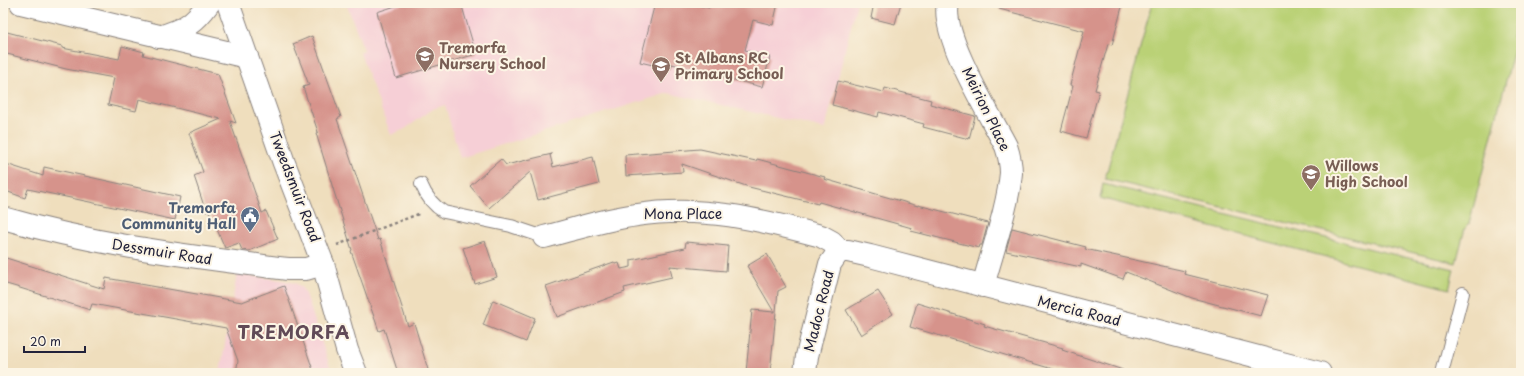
<svg xmlns="http://www.w3.org/2000/svg" width="1524" height="376" font-family="'Playpen Sans',sans-serif">
	<style>
		.built { fill: #f6cfd6 }
		.green { fill: #bad176; stroke: #6e7a58 }
		.building { fill: #d6938b }
		.lines { fill: none; stroke-linecap: round; stroke-linejoin: round }
		.service-casing { stroke: #88807c; stroke-width: 14 }
		.minor-casing { stroke: #88807c; stroke-width: 24 }
		.path { stroke: #88807c; stroke-width: 2.5; stroke-dasharray: 3 3; stroke-linecap: butt }
		.service { stroke: #fff; stroke-width: 12 }
		.minor { stroke: #fff; stroke-width: 22 }
		.labels { text-anchor: middle; stroke-width: 4; stroke-linejoin: round; paint-order: stroke }
		.education-label { font-size: 14px; font-weight: bold; fill: #785e54; stroke: #fcf5e5; text-anchor: start }
		.street-label { font-size: 14px; fill: #22223b; stroke: #fcf5e5 }
		.service-label { font-size: 14px; font-weight: bold; fill: #4e5e75; stroke: #fcf5e5; text-anchor: end }
		.district-label { font-size: 18px; font-weight: bold; letter-spacing: 1px; fill: #614a57; stroke: #fcf5e5 }
	</style>
	<rect width="100%" height="100%" fill="#fcf5e5"/>
	<filter id="ink" filterUnits="userSpaceOnUse"><feTurbulence type="fractalNoise" baseFrequency=".025" numOctaves="2"/><feDisplacementMap in="SourceGraphic" scale="8" xChannelSelector="R" yChannelSelector="G"/><feConvolveMatrix kernelMatrix="1 2 1 2 8 2 1 2 1" color-interpolation-filters="sRGB"/></filter>
	<filter id="wash" filterUnits="userSpaceOnUse"><feTurbulence type="fractalNoise" baseFrequency=".012" numOctaves="4" result="noise"/><feDisplacementMap in="SourceGraphic" scale="16" xChannelSelector="R" yChannelSelector="G"/><feGaussianBlur stdDeviation="0.9" result="paint"/><feColorMatrix in="noise" values="0 0 0 0 0 0 0 0 0 0 0 0 0 0 0 0 0 1.4 0 .05"/><feComposite in="paint" operator="in"/></filter>
	<g filter="url(#wash)">
		<rect width="100%" height="100%" fill="#efdebd"/>
		<!-- built -->
		<g class="built">
			<path d="M 346,3 L 857,3 L 825,129 L 668,93 L 460,158 L 445,105 L 433,109 L 405,129 L 391,135 L 360,53 L 364,50 Z"/>
			<path d="M 237,274 L 282,280 L 295,283 L 301,287 L 306,294 L 332,373 L 220,373 Z"/>
		</g>
		<!-- green -->
		<g class="green">
			<path d="M 1152,3 L 1521,3 L 1512,37 L 1517,38 L 1469,224 L 1465,228 L 1456,263 L 1105,179 Z"/>
			<path d="M 1103,184 L 1454,269 L 1449,289 L 1100,198 Z"/>
		</g>
		<g id="blocks">
			<!-- building -->
			<g class="building">
				<path d="M 405,3 L 461,3 L 476,54 L 396,78 L 377,12 Z"/>
				<path d="M 655,3 L 689,3 L 709,8 L 711,3 L 778,3 L 773,25 L 753,20 L 745,50 L 770,57 L 762,87 L 672,64 L 670,69 L 640,62 Z"/>
				<path d="M 874,3 L 901,3 L 895,24 L 871,18 Z"/>
				<path d="M 999,3 L 1123,3 L 1112,45 L 1108,44 L 1095,90 L 1099,91 L 1086,138 L 1061,131 L 1073,86 L 1070,85 L 1084,31 L 999,9 Z"/>
				<path d="M 3,31 L 62,46 L 62,48 L 119,59 L 122,46 L 144,52 L 143,55 L 218,74 L 236,123 L 230,121 L 262,213 L 266,211 L 278,239 L 249,251 L 242,250 L 239,243 L 225,248 L 209,211 L 206,212 L 194,176 L 203,172 L 189,133 L 221,119 L 139,99 L 136,111 L 108,105 L 114,78 L 66,69 L 3,53 Z"/>
				<path d="M 312,36 L 341,117 L 337,119 L 378,240 L 380,239 L 408,326 L 414,323 L 429,373 L 398,373 L 384,329 L 379,331 L 351,251 L 352,250 L 316,133 L 318,132 L 303,87 L 309,85 L 293,44 Z"/>
				<path d="M 838,81 L 884,92 L 885,88 L 931,100 L 930,104 L 975,116 L 969,139 L 923,127 L 924,124 L 879,112 L 878,117 L 832,105 Z"/>
				<path d="M 700,149 L 756,161 L 757,159 L 825,177 L 824,179 L 918,206 L 918,205 L 988,223 L 982,245 L 980,245 L 979,248 L 911,231 L 912,228 L 819,202 L 818,204 L 749,187 L 682,164 L 683,172 L 626,176 L 625,155 Z"/>
				<path d="M 552,154 L 550,155 L 553,167 L 593,157 L 599,184 L 538,200 L 530,172 L 489,208 L 470,186 L 501,159 L 506,165 Z"/>
				<path d="M 3,163 L 43,176 L 44,167 L 180,197 L 175,220 L 28,189 L 25,198 L 3,190 Z"/>
				<path d="M 1012,228 L 1086,247 L 1085,249 L 1185,271 L 1184,274 L 1268,295 L 1261,316 L 1192,298 L 1126,272 L 1123,279 L 1081,264 L 1081,267 L 1006,251 Z"/>
				<path d="M 485,241 L 497,277 L 475,284 L 463,248 Z"/>
				<path d="M 686,242 L 728,246 L 726,271 L 670,266 L 672,277 L 624,288 L 625,292 L 557,317 L 546,286 L 614,262 L 615,264 L 619,263 L 621,269 L 631,267 L 631,260 L 685,248 Z"/>
				<path d="M 767,254 L 786,287 L 778,291 L 770,373 L 746,373 L 752,310 L 774,312 L 747,266 Z"/>
				<path d="M 3,257 L 104,289 L 106,278 L 242,302 L 284,286 L 314,373 L 236,373 L 238,361 L 226,328 L 92,304 L 90,310 L 20,288 L 3,283 Z"/>
				<path d="M 878,291 L 893,314 L 861,335 L 846,310 Z"/>
				<path d="M 493,300 L 535,318 L 526,342 L 483,325 Z"/>
				<path d="M 917,303 L 985,324 L 984,326 L 1063,348 L 1062,350 L 1123,370 L 1123,373 L 1066,373 L 910,327 Z"/>
			</g>
		</g>
	</g>
	<g filter="url(#ink)">
		<use href="#blocks" fill-opacity="0" stroke="#88807c" stroke-width="1"/>
		<g class="lines">
			<defs>
				<g id="service">
					<path d="M 421,184 C 426,196 432,205 444,212 L 511,226 L 544,237"/>
					<path d="M 1442,373 L 1463,293"/>
				</g>
				<g id="minor">
					<path d="M 21,3 L 247,57"/>
					<path d="M 228,3 L 284,163 L 323,264 L 347,350 L 356,373"/>
					<path d="M 948,3 C 940,35 990,115 1006,146 C 1009,155 1011,164 1011,173 C 1008,207 992,252 983,286"/>
					<path d="M 159,37 C 183,30 194,24 209,3"/>
					<path d="M 3,218 C 99,246 189,256 288,269 L 306,269 L 323,264"/>
					<path d="M 544,237 C 575,229 606,219 637,215 C 701,205 759,219 821,236 L 832,242 L 839,251"/>
					<path d="M 839,251 L 848,251 L 870,256 L 1320,373"/>
					<path d="M 805,373 L 807,356 L 830,264 L 839,251"/>
				</g>
			</defs>
			<!-- service casing -->
			<use href="#service" class="service-casing"/>
			<!-- minor casing -->
			<use href="#minor" class="minor-casing"/>
			<!-- path -->
			<path class="path" d="M 337,245 L 421,213"/>
			<!-- service -->
			<use href="#service" class="service"/>
			<!-- minor -->
			<use href="#minor" class="minor"/>
		</g>
	</g>
	<!-- icons -->
	<defs>
		<symbol id="school-pin" viewBox="-11 -11 22 30"><path d="M0 17L-7.5 6A9.5 9.5 0 1 1 7.5 6Z" fill="#8d6e63" stroke="#fcf5e5"/><path d="M0-5L7-2L0 1L-7-2ZM-4 1L0 2.5L4 1V4Q0 6-4 4Z" fill="#fff"/></symbol>
		<symbol id="civic-pin" viewBox="-11 -11 22 30"><path d="M0 17L-7.5 6A9.5 9.5 0 1 1 7.5 6Z" fill="#5c6f8a" stroke="#fcf5e5"/><path d="M-.6-6.5H3V-4.5H.6V-3L4-1V1h2V6H-6V1h2V-1L-.6-3ZM-1.2 2.5V6h2.4V2.5Z" fill="#fff"/></symbol>
	</defs>
	<g fill-rule="evenodd">
		<use href="#school-pin" x="414" y="45" width="22" height="30"/>
		<use href="#school-pin" x="650" y="55" width="22" height="30"/>
		<use href="#school-pin" x="1300" y="163" width="22" height="30"/>
		<use href="#civic-pin" x="239" y="205" width="22" height="30"/>
	</g>
	<g class="labels">
		<!-- education labels -->
		<g class="education-label">
			<text x="439" y="53">Tremorfa<tspan x="439" dy="16">Nursery School</tspan></text>
			<text x="675" y="63">St Albans RC<tspan x="675" dy="16">Primary School</tspan></text>
			<text x="1325" y="171">Willows<tspan x="1325" dy="16">High School</tspan></text>
		</g>
		<!-- street labels -->
		<g class="street-label">
			<text transform="translate(986 109) rotate(64)" y="5">Meirion Place</text>
			<text transform="translate(295 187) rotate(69)" y="5">Tweedsmuir Road</text>
			<text x="683" y="219">Mona Place</text>
			<text transform="translate(162 252) rotate(9)" y="5">Dessmuir Road</text>
			<text transform="translate(819 311) rotate(-76)" y="5">Madoc Road</text>
			<text transform="translate(1079 311) rotate(14)" y="5">Mercia Road</text>
		</g>
		<!-- service labels -->
		<g class="service-label">
			<text x="236" y="213">Tremorfa<tspan x="236" dy="16">Community Hall</tspan></text>
		</g>
		<!-- district labels -->
		<g class="district-label">
			<text x="294" y="339">TREMORFA</text>
		</g>
	</g>
	<!-- margin -->
	<rect width="1524" height="376" fill="none" stroke="#fcf5e5" stroke-width="16"/>
	<!-- scale -->
	<path d="M24 346v6h61v-6" fill="none" stroke="#22223b" stroke-width="2"/>
	<text x="30" y="346" font-size="12" fill="#22223b" stroke="#fcf5e5" stroke-width="3" paint-order="stroke">20 m</text>
</svg>
